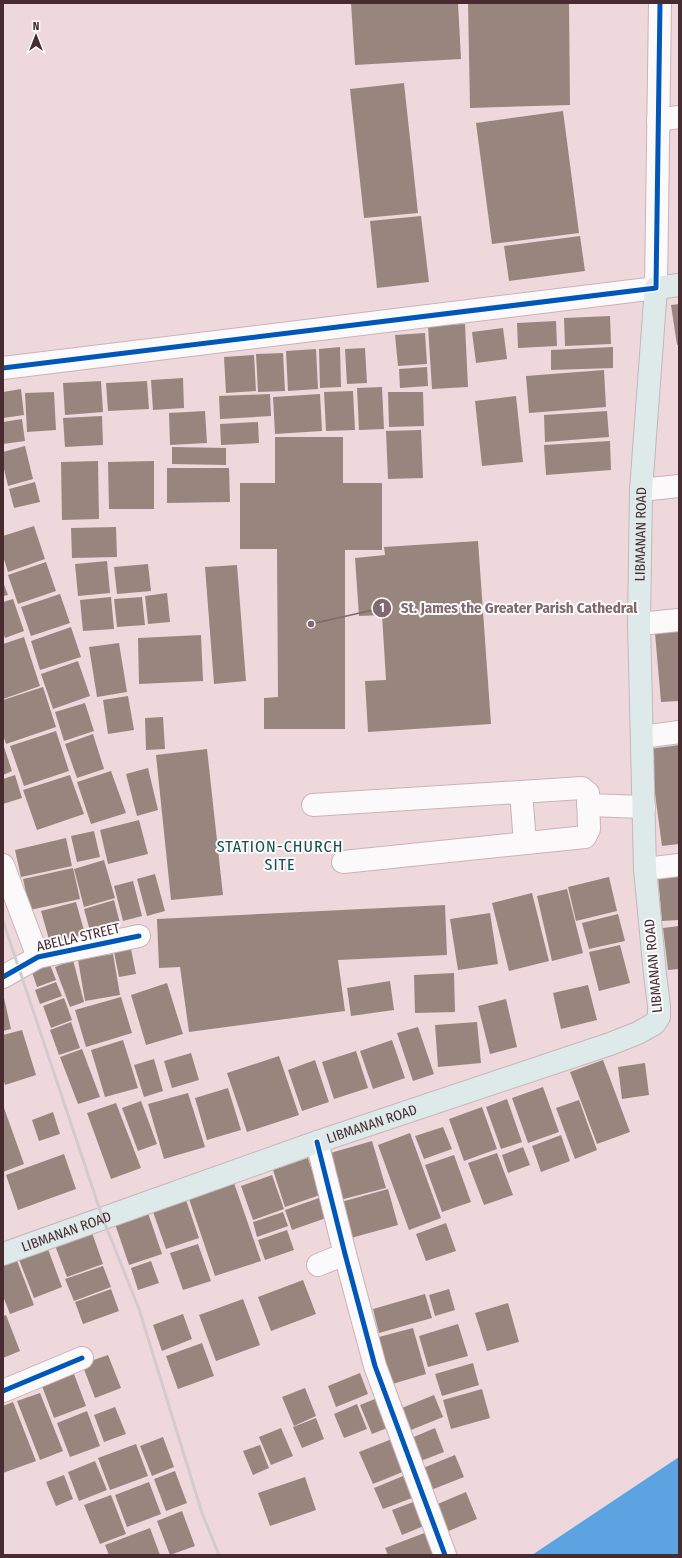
<svg xmlns="http://www.w3.org/2000/svg" width="682" height="1558" font-family="'Fira Sans Condensed',sans-serif">
	<style>
		.water { fill: #5ca4e1 }
		.building { fill: #98867e }
		.lines { fill: none; stroke-linecap: round; stroke-linejoin: round }
		.minor-casing { stroke: #cab3b7; stroke-width: 24 }
		.major-casing { stroke: #c5b7ba; stroke-width: 24 }
		.minor { stroke: #fcf9fa; stroke-width: 22 }
		.major { stroke: #dee9e9; stroke-width: 22 }
		.rail { stroke: #d3cbcd; stroke-width: 3 }
		.cycleway-casing { stroke: #fbfbfb; stroke-width: 8 }
		.cycleway { stroke: #0057b8; stroke-width: 5 }
		.labels { text-anchor: middle; stroke-width: 4; stroke-linejoin: round; paint-order: stroke }
		.street-label { font-size: 14px; fill: #462b30; stroke: #fbfbfb }
		.quarter-label { font-size: 16px; letter-spacing: 1px; fill: #14504c; stroke: #fbfbfb }
		.leader { fill: none; stroke: #81686c; stroke-width: 1.5 }
		.callout-dot { fill: #81686c; stroke: #fbfbfb; stroke-width: 1.5 }
		.mark-label { font-size: 12px; text-anchor: middle; font-weight: bold; fill: #fff }
		.callout-label { font-size: 15px; text-anchor: middle; font-weight: bold; fill: #81686c; stroke: #fbfbfb; stroke-width: 4; stroke-linejoin: round; paint-order: stroke }
	</style>
	<rect width="100%" height="100%" fill="#eed8db"/>
	<!-- water -->
	<path class="water" d="M 679,1457 L 679,1555 L 532,1555 Z"/>
	<!-- building -->
	<g class="building">
		<path d="M 351,3 L 458,3 L 461,59 L 355,65 Z"/>
		<path d="M 468,3 L 569,3 L 570,105 L 470,108 Z"/>
		<path d="M 404,83 L 418,213 L 364,218 L 350,89 Z"/>
		<path d="M 563,111 L 579,233 L 492,244 L 476,123 Z"/>
		<path d="M 421,216 L 429,282 L 377,288 L 370,221 Z"/>
		<path d="M 580,236 L 585,271 L 509,281 L 504,246 Z"/>
		<path d="M 679,304 L 679,344 L 677,345 L 671,305 Z"/>
		<path d="M 610,316 L 611,344 L 565,346 L 564,318 Z"/>
		<path d="M 556,321 L 557,346 L 518,348 L 517,323 Z"/>
		<path d="M 465,324 L 468,387 L 432,389 L 428,326 Z"/>
		<path d="M 503,328 L 507,359 L 476,363 L 472,332 Z"/>
		<path d="M 425,333 L 427,364 L 398,366 L 395,335 Z"/>
		<path d="M 340,347 L 341,387 L 320,388 L 319,349 Z"/>
		<path d="M 613,347 L 613,368 L 551,370 L 551,350 Z"/>
		<path d="M 365,348 L 367,383 L 347,384 L 345,349 Z"/>
		<path d="M 316,349 L 318,389 L 288,391 L 286,351 Z"/>
		<path d="M 283,353 L 285,391 L 258,392 L 256,354 Z"/>
		<path d="M 254,355 L 256,391 L 226,393 L 224,357 Z"/>
		<path d="M 427,367 L 428,386 L 400,388 L 399,369 Z"/>
		<path d="M 604,370 L 606,407 L 529,413 L 526,376 Z"/>
		<path d="M 183,378 L 184,408 L 153,410 L 151,380 Z"/>
		<path d="M 101,381 L 103,412 L 65,415 L 63,383 Z"/>
		<path d="M 147,381 L 149,409 L 108,411 L 106,383 Z"/>
		<path d="M 382,387 L 384,429 L 359,430 L 357,388 Z"/>
		<path d="M 21,389 L 24,415 L 3,418 L 3,392 Z"/>
		<path d="M 353,391 L 355,430 L 326,431 L 324,392 Z"/>
		<path d="M 54,392 L 56,430 L 27,432 L 25,393 Z"/>
		<path d="M 388,392 L 423,392 L 424,426 L 389,427 Z"/>
		<path d="M 270,394 L 271,416 L 220,419 L 219,396 Z"/>
		<path d="M 320,394 L 322,431 L 275,434 L 273,397 Z"/>
		<path d="M 516,396 L 523,462 L 482,466 L 475,401 Z"/>
		<path d="M 205,411 L 207,443 L 170,445 L 169,413 Z"/>
		<path d="M 607,411 L 609,437 L 545,442 L 544,415 Z"/>
		<path d="M 102,416 L 103,445 L 65,447 L 63,418 Z"/>
		<path d="M 22,419 L 25,441 L 3,444 L 3,422 Z"/>
		<path d="M 258,422 L 259,443 L 221,445 L 220,424 Z"/>
		<path d="M 421,430 L 423,478 L 388,479 L 386,431 Z"/>
		<path d="M 275,437 L 343,437 L 343,483 L 382,483 L 382,550 L 345,550 L 345,729 L 264,729 L 264,698 L 278,697 L 277,549 L 240,549 L 240,483 L 275,483 Z"/>
		<path d="M 610,441 L 611,470 L 546,475 L 544,445 Z"/>
		<path d="M 25,446 L 33,479 L 8,486 L 3,465 L 3,452 Z"/>
		<path d="M 172,447 L 226,448 L 226,465 L 172,464 Z"/>
		<path d="M 98,461 L 99,519 L 62,520 L 61,462 Z"/>
		<path d="M 154,461 L 154,509 L 109,509 L 108,462 Z"/>
		<path d="M 167,468 L 229,468 L 230,502 L 167,503 Z"/>
		<path d="M 35,482 L 40,502 L 14,508 L 9,489 Z"/>
		<path d="M 34,526 L 45,559 L 8,572 L 3,556 L 3,536 Z"/>
		<path d="M 116,527 L 117,557 L 72,558 L 71,528 Z"/>
		<path d="M 478,541 L 491,724 L 368,732 L 365,681 L 386,680 L 382,615 L 359,616 L 355,558 L 385,555 L 384,547 Z"/>
		<path d="M 107,561 L 110,593 L 78,596 L 75,564 Z"/>
		<path d="M 46,562 L 56,591 L 18,604 L 8,575 Z"/>
		<path d="M 148,564 L 151,591 L 117,594 L 114,567 Z"/>
		<path d="M 237,565 L 246,681 L 214,684 L 205,567 Z"/>
		<path d="M 3,582 L 8,595 L 3,596 Z"/>
		<path d="M 167,593 L 170,622 L 148,624 L 145,596 Z"/>
		<path d="M 60,594 L 70,623 L 31,636 L 21,607 Z"/>
		<path d="M 111,597 L 114,629 L 83,631 L 80,600 Z"/>
		<path d="M 142,597 L 145,625 L 117,627 L 114,599 Z"/>
		<path d="M 13,599 L 24,631 L 5,638 L 3,632 L 3,602 Z"/>
		<path d="M 71,627 L 81,657 L 40,670 L 31,641 Z"/>
		<path d="M 679,631 L 679,701 L 661,702 L 655,633 Z"/>
		<path d="M 201,635 L 203,681 L 139,684 L 138,638 Z"/>
		<path d="M 24,637 L 40,686 L 3,699 L 3,644 Z"/>
		<path d="M 119,643 L 127,692 L 97,697 L 89,647 Z"/>
		<path d="M 78,661 L 90,696 L 53,709 L 41,674 Z"/>
		<path d="M 43,687 L 56,727 L 6,744 L 3,735 L 3,700 Z"/>
		<path d="M 128,696 L 134,730 L 108,734 L 103,700 Z"/>
		<path d="M 85,703 L 94,731 L 64,741 L 55,712 Z"/>
		<path d="M 163,717 L 165,749 L 146,750 L 145,718 Z"/>
		<path d="M 56,731 L 69,771 L 24,786 L 10,746 Z"/>
		<path d="M 93,734 L 104,769 L 77,778 L 65,744 Z"/>
		<path d="M 3,744 L 12,771 L 3,775 Z"/>
		<path d="M 679,745 L 679,844 L 662,846 L 649,749 Z"/>
		<path d="M 207,749 L 223,895 L 171,900 L 156,755 Z"/>
		<path d="M 148,768 L 158,810 L 137,816 L 126,774 Z"/>
		<path d="M 111,771 L 126,813 L 91,824 L 77,782 Z"/>
		<path d="M 15,775 L 22,798 L 3,804 L 3,779 Z"/>
		<path d="M 70,775 L 84,814 L 37,830 L 23,790 Z"/>
		<path d="M 139,820 L 148,854 L 108,864 L 100,830 Z"/>
		<path d="M 94,831 L 100,857 L 77,862 L 71,836 Z"/>
		<path d="M 66,838 L 72,866 L 21,877 L 15,850 Z"/>
		<path d="M 104,860 L 115,898 L 84,907 L 74,869 Z"/>
		<path d="M 73,868 L 80,899 L 30,910 L 23,879 Z"/>
		<path d="M 155,874 L 165,911 L 147,916 L 137,879 Z"/>
		<path d="M 679,874 L 679,920 L 662,921 L 658,876 Z"/>
		<path d="M 609,877 L 617,911 L 576,921 L 568,887 Z"/>
		<path d="M 133,881 L 142,916 L 123,921 L 114,886 Z"/>
		<path d="M 567,889 L 583,953 L 552,961 L 537,896 Z"/>
		<path d="M 532,893 L 549,961 L 509,971 L 492,903 Z"/>
		<path d="M 114,900 L 120,923 L 90,931 L 84,909 Z"/>
		<path d="M 76,902 L 85,934 L 50,943 L 41,911 Z"/>
		<path d="M 445,905 L 447,955 L 338,960 L 345,1011 L 189,1032 L 180,967 L 159,968 L 157,919 Z"/>
		<path d="M 490,913 L 498,964 L 458,970 L 450,919 Z"/>
		<path d="M 618,914 L 625,941 L 589,949 L 582,923 Z"/>
		<path d="M 679,926 L 679,969 L 668,970 L 663,928 Z"/>
		<path d="M 620,945 L 630,983 L 599,991 L 589,952 Z"/>
		<path d="M 131,949 L 136,974 L 119,977 L 114,952 Z"/>
		<path d="M 113,954 L 120,995 L 85,1001 L 78,960 Z"/>
		<path d="M 73,960 L 84,1002 L 70,1007 L 55,967 Z"/>
		<path d="M 49,962 L 56,980 L 37,987 L 31,969 Z"/>
		<path d="M 454,973 L 455,1012 L 415,1013 L 414,975 Z"/>
		<path d="M 390,981 L 394,1010 L 351,1016 L 347,988 Z"/>
		<path d="M 56,982 L 62,996 L 40,1004 L 35,990 Z"/>
		<path d="M 167,983 L 183,1034 L 146,1045 L 131,995 Z"/>
		<path d="M 588,985 L 597,1020 L 561,1029 L 553,993 Z"/>
		<path d="M 121,997 L 132,1033 L 86,1047 L 75,1010 Z"/>
		<path d="M 4,998 L 11,1029 L 3,1031 L 3,999 Z"/>
		<path d="M 64,998 L 72,1020 L 51,1028 L 43,1006 Z"/>
		<path d="M 506,999 L 517,1047 L 490,1054 L 478,1006 Z"/>
		<path d="M 71,1022 L 80,1048 L 59,1055 L 50,1030 Z"/>
		<path d="M 477,1022 L 481,1063 L 438,1067 L 435,1025 Z"/>
		<path d="M 418,1027 L 434,1074 L 413,1081 L 397,1033 Z"/>
		<path d="M 22,1030 L 36,1075 L 5,1085 L 3,1078 L 3,1035 Z"/>
		<path d="M 123,1040 L 138,1088 L 105,1097 L 91,1050 Z"/>
		<path d="M 392,1040 L 405,1078 L 373,1089 L 360,1051 Z"/>
		<path d="M 82,1049 L 100,1097 L 78,1104 L 60,1057 Z"/>
		<path d="M 356,1051 L 368,1088 L 334,1099 L 322,1062 Z"/>
		<path d="M 191,1053 L 199,1080 L 172,1088 L 164,1061 Z"/>
		<path d="M 279,1056 L 299,1115 L 247,1132 L 227,1073 Z"/>
		<path d="M 154,1059 L 163,1091 L 144,1097 L 134,1065 Z"/>
		<path d="M 315,1060 L 329,1102 L 302,1111 L 288,1070 Z"/>
		<path d="M 603,1060 L 630,1132 L 597,1144 L 570,1072 Z"/>
		<path d="M 645,1063 L 649,1095 L 622,1099 L 618,1067 Z"/>
		<path d="M 543,1087 L 559,1132 L 528,1143 L 512,1098 Z"/>
		<path d="M 228,1088 L 241,1130 L 207,1140 L 195,1098 Z"/>
		<path d="M 188,1093 L 205,1147 L 164,1159 L 148,1104 Z"/>
		<path d="M 507,1099 L 522,1142 L 501,1149 L 486,1107 Z"/>
		<path d="M 579,1100 L 597,1150 L 575,1159 L 556,1108 Z"/>
		<path d="M 141,1101 L 157,1144 L 138,1151 L 122,1108 Z"/>
		<path d="M 116,1103 L 141,1168 L 111,1179 L 87,1113 Z"/>
		<path d="M 3,1105 L 24,1164 L 3,1172 Z"/>
		<path d="M 482,1107 L 497,1149 L 464,1161 L 449,1119 Z"/>
		<path d="M 53,1112 L 60,1134 L 39,1141 L 32,1120 Z"/>
		<path d="M 443,1127 L 452,1149 L 424,1159 L 415,1136 Z"/>
		<path d="M 410,1133 L 441,1218 L 409,1230 L 378,1145 Z"/>
		<path d="M 561,1135 L 570,1161 L 541,1172 L 532,1146 Z"/>
		<path d="M 372,1141 L 386,1188 L 340,1200 L 327,1154 Z"/>
		<path d="M 523,1147 L 530,1165 L 508,1173 L 502,1155 Z"/>
		<path d="M 497,1153 L 513,1195 L 484,1205 L 468,1163 Z"/>
		<path d="M 64,1154 L 76,1189 L 18,1210 L 6,1175 Z"/>
		<path d="M 454,1155 L 471,1202 L 442,1212 L 425,1165 Z"/>
		<path d="M 308,1158 L 320,1195 L 285,1207 L 273,1170 Z"/>
		<path d="M 272,1175 L 284,1209 L 253,1220 L 241,1186 Z"/>
		<path d="M 234,1183 L 261,1261 L 215,1276 L 189,1199 Z"/>
		<path d="M 388,1189 L 398,1225 L 351,1238 L 341,1202 Z"/>
		<path d="M 184,1194 L 199,1238 L 166,1249 L 151,1206 Z"/>
		<path d="M 319,1198 L 326,1218 L 292,1230 L 285,1210 Z"/>
		<path d="M 146,1207 L 162,1254 L 129,1265 L 113,1218 Z"/>
		<path d="M 283,1212 L 288,1226 L 257,1237 L 253,1222 Z"/>
		<path d="M 446,1223 L 456,1251 L 426,1261 L 416,1234 Z"/>
		<path d="M 91,1230 L 103,1264 L 67,1277 L 54,1243 Z"/>
		<path d="M 287,1230 L 294,1250 L 265,1260 L 258,1240 Z"/>
		<path d="M 45,1241 L 62,1287 L 34,1298 L 16,1252 Z"/>
		<path d="M 198,1244 L 211,1281 L 183,1290 L 170,1253 Z"/>
		<path d="M 16,1258 L 34,1305 L 10,1314 L 3,1296 L 3,1263 Z"/>
		<path d="M 151,1261 L 159,1283 L 138,1290 L 131,1268 Z"/>
		<path d="M 103,1266 L 111,1287 L 74,1301 L 65,1279 Z"/>
		<path d="M 303,1280 L 316,1314 L 271,1331 L 258,1297 Z"/>
		<path d="M 111,1289 L 119,1311 L 83,1324 L 75,1302 Z"/>
		<path d="M 449,1289 L 455,1310 L 435,1316 L 429,1295 Z"/>
		<path d="M 425,1294 L 432,1318 L 379,1333 L 373,1309 Z"/>
		<path d="M 243,1299 L 260,1345 L 216,1361 L 199,1315 Z"/>
		<path d="M 508,1303 L 519,1342 L 487,1351 L 475,1313 Z"/>
		<path d="M 183,1314 L 192,1339 L 162,1351 L 153,1325 Z"/>
		<path d="M 6,1315 L 20,1351 L 3,1358 L 3,1316 Z"/>
		<path d="M 458,1324 L 468,1356 L 428,1367 L 419,1336 Z"/>
		<path d="M 413,1328 L 426,1374 L 389,1385 L 375,1338 Z"/>
		<path d="M 202,1343 L 214,1376 L 178,1389 L 166,1356 Z"/>
		<path d="M 108,1355 L 121,1388 L 95,1398 L 82,1364 Z"/>
		<path d="M 473,1363 L 479,1385 L 442,1396 L 435,1374 Z"/>
		<path d="M 360,1373 L 368,1394 L 336,1407 L 328,1386 Z"/>
		<path d="M 74,1374 L 86,1406 L 54,1418 L 42,1386 Z"/>
		<path d="M 305,1388 L 316,1416 L 294,1426 L 282,1397 Z"/>
		<path d="M 482,1389 L 490,1418 L 451,1429 L 443,1400 Z"/>
		<path d="M 40,1393 L 63,1451 L 40,1460 L 17,1401 Z"/>
		<path d="M 434,1395 L 443,1417 L 406,1432 L 397,1410 Z"/>
		<path d="M 380,1397 L 392,1426 L 372,1434 L 360,1405 Z"/>
		<path d="M 13,1402 L 36,1461 L 3,1473 L 3,1406 Z"/>
		<path d="M 357,1404 L 367,1429 L 344,1438 L 334,1414 Z"/>
		<path d="M 115,1407 L 126,1434 L 104,1442 L 94,1415 Z"/>
		<path d="M 87,1411 L 100,1446 L 70,1457 L 57,1423 Z"/>
		<path d="M 316,1418 L 324,1439 L 302,1448 L 293,1427 Z"/>
		<path d="M 281,1428 L 293,1456 L 271,1465 L 259,1437 Z"/>
		<path d="M 435,1428 L 444,1452 L 418,1462 L 409,1439 Z"/>
		<path d="M 163,1437 L 174,1467 L 152,1476 L 140,1446 Z"/>
		<path d="M 392,1439 L 405,1471 L 373,1484 L 359,1452 Z"/>
		<path d="M 136,1444 L 148,1476 L 110,1490 L 98,1458 Z"/>
		<path d="M 260,1445 L 269,1468 L 253,1475 L 243,1451 Z"/>
		<path d="M 455,1455 L 464,1477 L 431,1490 L 423,1468 Z"/>
		<path d="M 95,1461 L 107,1490 L 79,1501 L 68,1472 Z"/>
		<path d="M 175,1471 L 187,1503 L 166,1511 L 154,1479 Z"/>
		<path d="M 64,1475 L 73,1499 L 56,1506 L 46,1482 Z"/>
		<path d="M 403,1476 L 412,1498 L 383,1509 L 374,1488 Z"/>
		<path d="M 305,1477 L 316,1510 L 270,1526 L 258,1493 Z"/>
		<path d="M 149,1482 L 161,1514 L 127,1527 L 115,1495 Z"/>
		<path d="M 466,1492 L 477,1519 L 444,1533 L 433,1506 Z"/>
		<path d="M 111,1495 L 126,1534 L 100,1544 L 84,1505 Z"/>
		<path d="M 416,1501 L 426,1525 L 402,1535 L 392,1510 Z"/>
		<path d="M 182,1511 L 195,1546 L 170,1555 L 157,1521 Z"/>
		<path d="M 150,1528 L 160,1555 L 109,1555 L 105,1545 Z"/>
		<path d="M 427,1532 L 436,1555 L 388,1555 L 385,1548 Z"/>
	</g>
	<g class="lines">
		<defs>
			<g id="minor">
				<path d="M 658,120 L 679,117"/>
				<path d="M 3,368 L 656,288 L 660,3"/>
				<path d="M 641,490 L 679,486"/>
				<path d="M 639,624 L 679,620"/>
				<path d="M 642,737 L 679,732"/>
				<path d="M 521,792 L 525,843"/>
				<path d="M 313,805 L 582,788 L 588,793 L 589,829 L 585,837 L 343,862"/>
				<path d="M 588,805 L 644,807"/>
				<path d="M 3,865 L 38,957"/>
				<path d="M 645,869 L 679,865"/>
				<path d="M 3,977 L 38,957 L 139,936"/>
				<path d="M 317,1142 L 345,1254 L 375,1366 L 445,1555"/>
				<path d="M 318,1265 L 345,1254"/>
				<path d="M 3,1391 L 82,1358"/>
			</g>
			<g id="major">
				<path id="s1" d="M 3,1254 L 317,1142 L 610,1044 L 638,1033 L 654,1024 L 659,1017 L 659,1006 L 655,974 L 645,869 L 639,624 L 641,490 L 656,288 L 679,285"/>
			</g>
		</defs>
		<!-- minor casing -->
		<use href="#minor" class="minor-casing"/>
		<!-- major casing -->
		<use href="#major" class="major-casing"/>
		<!-- minor -->
		<use href="#minor" class="minor"/>
		<!-- major -->
		<use href="#major" class="major"/>
		<!-- rail -->
		<path class="rail" d="M 3,921 L 103,1219 L 139,1309 L 202,1513 L 219,1555"/>
		<defs>
			<g id="cycleway">
				<path d="M 3,368 L 656,288 L 660,3"/>
				<path d="M 3,977 L 38,957 L 139,936"/>
				<path d="M 317,1142 L 345,1254 L 375,1366 L 445,1555"/>
				<path d="M 3,1391 L 82,1358"/>
			</g>
		</defs>
		<!-- cycleway casing -->
		<use href="#cycleway" class="cycleway-casing"/>
		<!-- cycleway -->
		<use href="#cycleway" class="cycleway"/>
	</g>
	<g class="labels">
		<!-- street labels -->
		<g class="street-label">
			<text dy="5" stroke="none"><textPath href="#s1" startOffset="1183">LIBMANAN ROAD</textPath></text>
			<text transform="translate(78 937) rotate(-13)" y="5">ABELLA STREET</text>
			<text transform="translate(653 966) rotate(-95)" y="5">LIBMANAN ROAD</text>
			<text dy="5" stroke="none"><textPath href="#s1" startOffset="391">LIBMANAN ROAD</textPath></text>
			<text dy="5" stroke="none"><textPath href="#s1" startOffset="67">LIBMANAN ROAD</textPath></text>
		</g>
		<!-- quarter labels -->
		<g class="quarter-label">
			<text x="280" y="852">STATION-CHURCH<tspan x="280" dy="18">SITE</tspan></text>
		</g>
	</g>
	<!-- callouts -->
	<path class="leader" d="M311 624L382 608"/>
	<g class="callout-dot">
		<circle cx="311" cy="624" r="4"/>
		<circle cx="382" cy="608" r="10"/>
	</g>
	<g class="mark-label">
		<text x="382" y="612">1</text>
	</g>
	<g class="callout-label">
		<text x="519" y="613">St. James the Greater Parish Cathedral</text>
	</g>
	<!-- border -->
	<rect width="682" height="1558" fill="none" stroke="#462b30" stroke-width="8"/>
	<!-- north arrow -->
	<g transform="translate(36 36)" stroke="#fbfbfb" stroke-width="3" paint-order="stroke">
	<path d="M0-3L7 15L0 10L-7 15Z" fill="#462b30"/>
	<text y="-6" font-size="11" font-weight="bold" text-anchor="middle" fill="#462b30">N</text>
	</g>
</svg>
